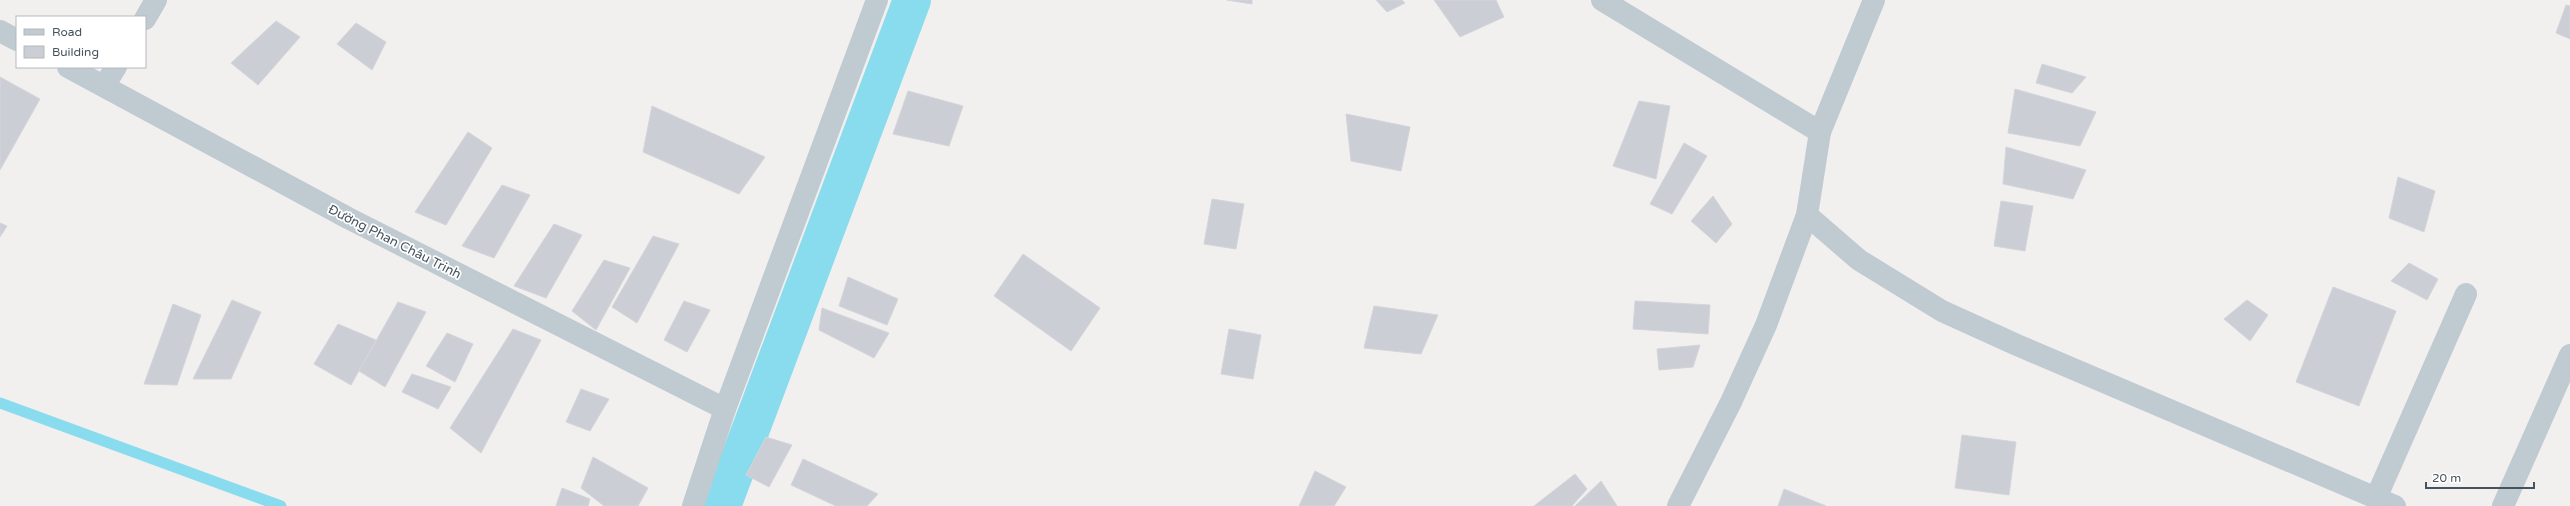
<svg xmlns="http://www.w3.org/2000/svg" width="2570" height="506" font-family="'Varela Round',sans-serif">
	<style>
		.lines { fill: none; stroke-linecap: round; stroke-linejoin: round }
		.stream { stroke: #88dcee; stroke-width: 11 }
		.canal { stroke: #88dcee; stroke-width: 38 }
		.building { fill: #cbced4; stroke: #d3d5db }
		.minor { stroke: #bfcad1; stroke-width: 22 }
		.labels { text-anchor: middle; stroke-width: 3.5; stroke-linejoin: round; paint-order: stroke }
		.street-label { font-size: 13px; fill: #46535d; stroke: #fff }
	</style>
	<rect width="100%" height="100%" fill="#f2efef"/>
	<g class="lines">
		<!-- stream -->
		<path class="stream" d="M 0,403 L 281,506"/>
		<!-- canal -->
		<path class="canal" d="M 722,506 L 912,0"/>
	</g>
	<!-- building -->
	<g class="building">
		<path d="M 1227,0 L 1252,0 L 1252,4 Z"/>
		<path d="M 1376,0 L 1402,0 L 1405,3 L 1387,12 Z"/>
		<path d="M 1434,0 L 1496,0 L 1504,17 L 1460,37 Z"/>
		<path d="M 2566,5 L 2570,6 L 2570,39 L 2556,33 Z"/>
		<path d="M 276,21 L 300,37 L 258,85 L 231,63 Z"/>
		<path d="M 356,23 L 386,42 L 372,70 L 337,44 Z"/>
		<path d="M 2042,64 L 2086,77 L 2072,93 L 2036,83 Z"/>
		<path d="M 0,77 L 40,99 L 0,170 Z"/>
		<path d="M 2015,89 L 2096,112 L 2080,146 L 2008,133 Z"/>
		<path d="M 908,91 L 963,106 L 949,146 L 893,134 Z"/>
		<path d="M 1639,101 L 1670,106 L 1656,179 L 1613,166 Z"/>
		<path d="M 652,106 L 765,157 L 739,194 L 643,152 Z"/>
		<path d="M 1346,114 L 1410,127 L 1401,171 L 1351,161 Z"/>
		<path d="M 468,132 L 492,148 L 446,225 L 415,212 Z"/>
		<path d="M 1684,143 L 1707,156 L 1672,214 L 1650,204 Z"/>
		<path d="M 2006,147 L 2086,170 L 2073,199 L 2003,184 Z"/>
		<path d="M 2398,177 L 2435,191 L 2424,232 L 2389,218 Z"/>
		<path d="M 502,185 L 530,195 L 494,258 L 462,246 Z"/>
		<path d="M 1713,196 L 1732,224 L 1716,243 L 1691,221 Z"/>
		<path d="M 1212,199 L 1244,204 L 1236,249 L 1204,244 Z"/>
		<path d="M 2001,201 L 2033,206 L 2025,251 L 1994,246 Z"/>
		<path d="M 0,223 L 7,226 L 0,237 Z"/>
		<path d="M 554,224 L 582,235 L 546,298 L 514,286 Z"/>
		<path d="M 653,236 L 679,244 L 637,323 L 612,307 Z"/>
		<path d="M 1023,254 L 1100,308 L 1071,351 L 994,296 Z"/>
		<path d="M 604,260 L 630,268 L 596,330 L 572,311 Z"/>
		<path d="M 2409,263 L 2438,279 L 2427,300 L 2391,281 Z"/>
		<path d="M 848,277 L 898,299 L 887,325 L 839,306 Z"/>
		<path d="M 2333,287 L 2396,311 L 2359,406 L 2296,382 Z"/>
		<path d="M 232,300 L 261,312 L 231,379 L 193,379 Z"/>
		<path d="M 2247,300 L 2268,315 L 2250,341 L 2224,319 Z"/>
		<path d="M 684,301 L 710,310 L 687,352 L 664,340 Z"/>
		<path d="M 1635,301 L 1710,305 L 1708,334 L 1633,329 Z"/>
		<path d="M 398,302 L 426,312 L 385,387 L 359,371 Z"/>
		<path d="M 173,304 L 201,315 L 177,385 L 144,384 Z"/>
		<path d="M 1374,306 L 1438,315 L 1421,354 L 1364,348 Z"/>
		<path d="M 822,308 L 889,333 L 874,358 L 819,330 Z"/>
		<path d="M 338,324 L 376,340 L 351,385 L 314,364 Z"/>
		<path d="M 513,329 L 541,340 L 481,453 L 450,428 Z"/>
		<path d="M 1229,329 L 1261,335 L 1253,379 L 1221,374 Z"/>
		<path d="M 447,333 L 473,344 L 455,382 L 426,366 Z"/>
		<path d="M 1700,345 L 1693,367 L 1659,370 L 1657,349 Z"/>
		<path d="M 412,374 L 451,387 L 438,409 L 402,392 Z"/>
		<path d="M 581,389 L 609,399 L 590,431 L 566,422 Z"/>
		<path d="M 1962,435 L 2016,442 L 2009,495 L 1955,488 Z"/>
		<path d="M 766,437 L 792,445 L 769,487 L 746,475 Z"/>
		<path d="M 593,457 L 648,488 L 638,506 L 604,506 L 581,488 Z"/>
		<path d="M 803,459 L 878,494 L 867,506 L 836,506 L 791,485 Z"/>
		<path d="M 1315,471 L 1346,487 L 1334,506 L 1299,506 Z"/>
		<path d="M 1575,474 L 1587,489 L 1572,506 L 1534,506 Z"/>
		<path d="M 1601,481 L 1617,506 L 1575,506 Z"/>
		<path d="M 562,488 L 590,499 L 588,506 L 556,506 Z"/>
		<path d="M 1784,489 L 1826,506 L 1778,506 Z"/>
	</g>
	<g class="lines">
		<!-- minor -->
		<g class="minor">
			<path d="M 1602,0 L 1820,132 L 1807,215 L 1859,260 L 1942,311 L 2017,345 L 2395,506"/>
			<path d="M 145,19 L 156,0"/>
			<path d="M 0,31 L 17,40"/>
			<path d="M 68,67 L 348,218 L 725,409"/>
			<path d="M 104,86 L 116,67"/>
			<path d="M 1820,132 L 1874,0"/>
			<path d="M 2376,498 L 2466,294"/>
			<path d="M 693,506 L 725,409 L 877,0"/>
			<path d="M 1678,506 L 1731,402 L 1766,325 L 1807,215"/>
			<path d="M 2503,506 L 2570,355"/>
		</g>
	</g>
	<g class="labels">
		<!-- street labels -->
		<g class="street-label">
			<text transform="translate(395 241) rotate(27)" y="5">Đường Phan Châu Trinh</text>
		</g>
	</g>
	<!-- legend -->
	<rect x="16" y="16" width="130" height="52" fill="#ffffff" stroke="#b5babe"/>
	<rect x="24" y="29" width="20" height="6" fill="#bfcad1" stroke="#b5babe"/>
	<text x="52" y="36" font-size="12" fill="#46535d">Road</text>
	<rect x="24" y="46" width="20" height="12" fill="#cbced4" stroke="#b5babe"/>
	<text x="52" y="56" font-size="12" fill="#46535d">Building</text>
	<!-- scale -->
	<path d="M2426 482v6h108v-6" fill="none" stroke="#46535d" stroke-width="2"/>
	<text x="2432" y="482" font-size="12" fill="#46535d" stroke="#ffffff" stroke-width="3" paint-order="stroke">20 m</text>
</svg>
